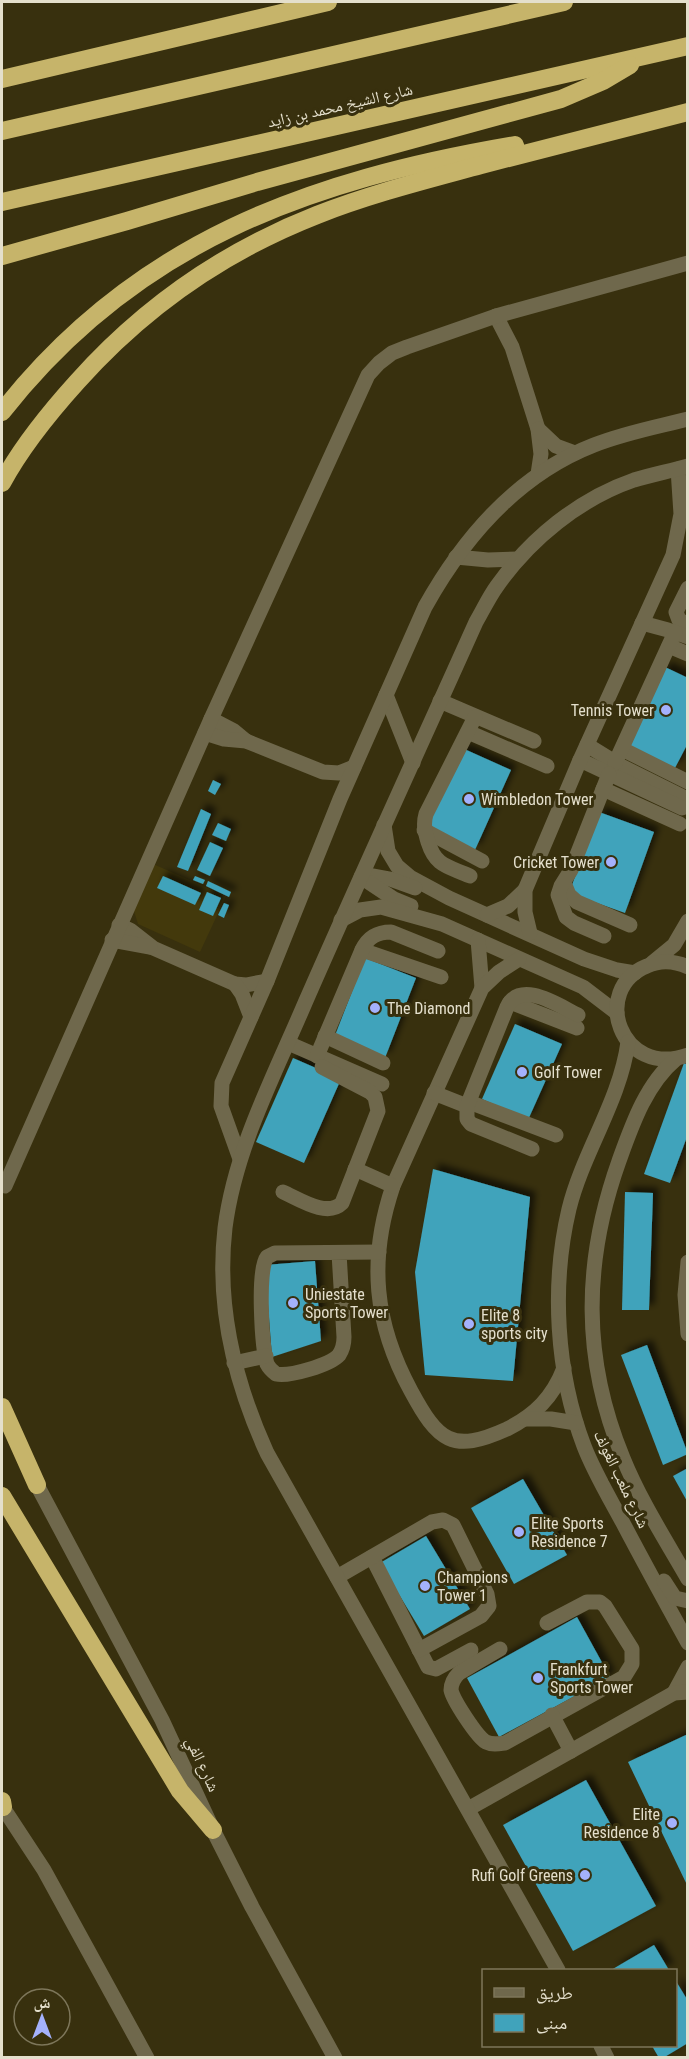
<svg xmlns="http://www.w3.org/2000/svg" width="689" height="2059" font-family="'Roboto Condensed','Noto Naskh Arabic',sans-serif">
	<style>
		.built { fill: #43390c }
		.building { fill: #40a3bb; filter: url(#shadow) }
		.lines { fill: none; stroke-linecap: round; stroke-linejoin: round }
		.minor { stroke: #6f684c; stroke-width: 15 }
		.highway { stroke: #c6b46a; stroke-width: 18 }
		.poi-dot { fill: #a4b1fc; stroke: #38300e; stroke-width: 2 }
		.labels { text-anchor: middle; stroke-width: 6; stroke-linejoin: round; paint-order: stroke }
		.street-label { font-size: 16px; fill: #e4dfcc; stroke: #38300e }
		.poi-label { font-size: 16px; fill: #e4dfcc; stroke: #38300e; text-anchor: start }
	</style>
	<defs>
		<filter id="shadow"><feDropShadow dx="5.5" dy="-5.5" stdDeviation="3" flood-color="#0009"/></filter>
	</defs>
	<rect width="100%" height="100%" fill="#38300e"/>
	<!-- built -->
	<path class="built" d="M 153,864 L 226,896 L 200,952 L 138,924 L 133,908 Z"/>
	<!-- building -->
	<g class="building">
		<path d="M 665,667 L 688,678 L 688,743 L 675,768 L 627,744 Z"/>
		<path d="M 462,748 L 511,770 L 475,850 L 426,828 Z"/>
		<path d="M 213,780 L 221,784 L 215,795 L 208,791 Z"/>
		<path d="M 201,809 L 211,814 L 188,871 L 177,867 Z"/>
		<path d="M 599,812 L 654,832 L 625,913 L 569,893 Z"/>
		<path d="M 218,823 L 231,829 L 226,841 L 212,835 Z"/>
		<path d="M 210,842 L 223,848 L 210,876 L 197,870 Z"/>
		<path d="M 163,876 L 201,893 L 195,905 L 157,888 Z"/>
		<path d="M 195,876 L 205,880 L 203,884 L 193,880 Z"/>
		<path d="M 208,881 L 231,892 L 229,897 L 206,886 Z"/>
		<path d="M 207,892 L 221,898 L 213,916 L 199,910 Z"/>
		<path d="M 224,903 L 229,905 L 224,918 L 218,915 Z"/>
		<path d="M 365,958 L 416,978 L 385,1058 L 334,1038 Z"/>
		<path d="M 515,1024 L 562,1044 L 528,1120 L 482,1099 Z"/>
		<path d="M 293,1058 L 341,1079 L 304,1163 L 256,1142 Z"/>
		<path d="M 684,1063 L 688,1065 L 688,1134 L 670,1183 L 644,1174 Z"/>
		<path d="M 433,1169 L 530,1197 L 513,1381 L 425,1375 L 415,1272 Z"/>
		<path d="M 625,1192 L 653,1193 L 649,1310 L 622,1310 Z"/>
		<path d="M 315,1261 L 321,1341 L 272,1357 L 265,1265 Z"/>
		<path d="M 647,1345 L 688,1454 L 663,1465 L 621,1355 Z"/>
		<path d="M 688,1468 L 688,1503 L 673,1476 Z"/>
		<path d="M 523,1479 L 567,1555 L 514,1584 L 471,1508 Z"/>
		<path d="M 426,1536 L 470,1609 L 424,1636 L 380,1563 Z"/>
		<path d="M 577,1617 L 610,1677 L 499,1737 L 467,1678 Z"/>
		<path d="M 688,1734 L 688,1887 L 628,1762 Z"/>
		<path d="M 586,1780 L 656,1906 L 573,1951 L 503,1825 Z"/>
		<path d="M 654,1945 L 669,1970 L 611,1970 Z"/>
		<path d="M 676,1981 L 688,2001 L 688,2043 L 663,2058 L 659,2058 L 652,2046 L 676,2046 Z"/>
	</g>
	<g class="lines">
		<!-- minor -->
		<g class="minor">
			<path d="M 496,316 L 512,347 L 538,429 L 541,454 L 538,474"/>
			<path d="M 538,429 L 556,446 L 575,453"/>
			<path d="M 456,557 L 488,560 L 518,559"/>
			<path d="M 688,588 L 676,612 L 679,620 L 688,624"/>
			<path d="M 642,623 L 668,630 L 688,637"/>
			<path d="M 669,646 L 688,654"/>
			<path d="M 386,695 L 413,763"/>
			<path d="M 440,701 L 534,741"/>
			<path d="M 211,719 L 234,731 L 246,741"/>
			<path d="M 468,732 L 547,766"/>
			<path d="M 205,733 L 224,739 L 246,741 L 323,772 L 339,773 L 354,767"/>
			<path d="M 587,745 L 621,766 L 687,799"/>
			<path d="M 622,749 L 688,782"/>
			<path d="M 580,760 L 682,808"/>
			<path d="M 615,763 L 675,632"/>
			<path d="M 603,789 L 680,824"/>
			<path d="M 384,825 L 388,851 L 397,866 L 410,877 L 449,898 L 584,959 L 617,970 L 635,973"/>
			<path d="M 424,830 L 482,861"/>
			<path d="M 363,874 L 390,879 L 415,888"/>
			<path d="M 470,876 C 448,866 436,867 428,842 C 425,832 423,824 426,814 L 475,717"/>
			<path d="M 361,877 L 394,899 L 411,906"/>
			<path d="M 564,883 L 569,895 L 577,902 L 630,925"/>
			<path d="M 487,915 L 508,906 L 525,890"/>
			<path d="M 341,920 L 360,910 L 381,907 L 442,924 L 583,987 L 617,1013"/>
			<path d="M 119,925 L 130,930 L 153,948 L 235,984 L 246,985 L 267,981"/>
			<path d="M 530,933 L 525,912 L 525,890 L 580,760 L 673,555 L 681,514 L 678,469"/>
			<path d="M 604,936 L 574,923 L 566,917 L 558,895 L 561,886 L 571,870 L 609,774"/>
			<path d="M 112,940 L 150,947"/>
			<path d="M 478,940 L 482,988"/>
			<path d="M 362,950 L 441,977"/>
			<path d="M 519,959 L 499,972 L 482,988 L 393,1186 C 368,1260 374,1323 411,1391 C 438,1441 452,1454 507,1429 C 535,1415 553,1397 564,1368"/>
			<path d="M 652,963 L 674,945 L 688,921"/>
			<path d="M 688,967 C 675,961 660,960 647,966 C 590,989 620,1079 688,1055"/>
			<path d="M 235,984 L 242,994 L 251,1017"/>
			<path d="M 510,1002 L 577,1028"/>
			<path d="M 325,1036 L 383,1063"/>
			<path d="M 628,1042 C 620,1101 583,1152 569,1209 C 551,1285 556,1372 584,1446 C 594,1472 609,1497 623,1523 C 644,1563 666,1603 688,1643"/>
			<path d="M 288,1043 L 382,1084"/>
			<path d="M 317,1056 L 362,950 C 368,937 377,932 391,932 L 438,951"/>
			<path d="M 676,1059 C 646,1084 632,1125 619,1161 C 583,1262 582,1359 623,1458 C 640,1500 665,1539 688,1579"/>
			<path d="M 434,1093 L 467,1106"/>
			<path d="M 469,1102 L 556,1135"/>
			<path d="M 532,1149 L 471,1124 L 467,1119 L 467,1106 L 507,1007 C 521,979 559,1006 578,1015"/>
			<path d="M 240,1159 L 221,1106 L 222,1083 L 267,981 L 340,799 L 425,607 C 464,537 517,475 594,445 C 624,433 656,427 688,419"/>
			<path d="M 355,1169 L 393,1186"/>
			<path d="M 5,1186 L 211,719 L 368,375 L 379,363 L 392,353 L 407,347 L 496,316 L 688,263"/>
			<path d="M 283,1192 C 299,1199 327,1218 342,1203 L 378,1111 L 375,1097 L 370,1092 L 322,1067"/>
			<path d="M 339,1253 L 344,1337 C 344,1343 343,1349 339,1355 C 330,1365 289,1377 276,1374 C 272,1371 269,1368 267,1364 C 262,1347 257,1270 267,1257 L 275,1253 L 379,1252"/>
			<path d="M 688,1262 L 685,1295 L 688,1334"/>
			<path d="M 234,1363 L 266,1356"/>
			<path d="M 525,1419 L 551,1419 L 576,1423"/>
			<path d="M 37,1485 L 162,1720 L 213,1830 L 252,1907 L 335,2058"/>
			<path d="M 372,1557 L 428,1667 L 436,1669 L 471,1650"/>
			<path d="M 337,1577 L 432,1522 L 443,1520 L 453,1525 L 487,1594 L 489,1606 L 481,1616 L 419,1650"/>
			<path d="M 664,1581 L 675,1598 L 688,1601"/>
			<path d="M 500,1649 L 459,1673 C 454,1678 451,1683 451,1690 C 453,1700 477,1737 486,1742 C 492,1745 498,1744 505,1743 L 624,1677 L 632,1664 L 632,1649 L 605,1606 L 600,1602 L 587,1602 L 547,1623"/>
			<path d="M 674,1693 L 688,1667"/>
			<path d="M 552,1715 L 571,1751"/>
			<path d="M 2,1806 L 44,1870 L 147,2058"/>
			<path d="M 468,1809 L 674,1693 L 688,1692"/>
			<path d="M 558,1970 L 267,1453 C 235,1383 216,1306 225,1228 C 235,1149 274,1076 305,1003 C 361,875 419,749 476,622 C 483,610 489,597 497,586 C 530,539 579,499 634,480 C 651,475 670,471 688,466"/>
			<path d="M 601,2046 L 607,2058"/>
		</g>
		<!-- highway -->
		<g class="highway">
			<path d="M 2,79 L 328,2"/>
			<path d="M 2,131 L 564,2"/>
			<path d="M 2,202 L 688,46"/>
			<path d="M 2,256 L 127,221 L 257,182 L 561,99 L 603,81 L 630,65"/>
			<path d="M 2,412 C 135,242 309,180 515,145"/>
			<path d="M 2,483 C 22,446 49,413 77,382 C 143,308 225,251 317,215 C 370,194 426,180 481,165 C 550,147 619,129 688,112"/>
			<path d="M 2,1407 L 37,1485"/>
			<path d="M 2,1496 L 180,1791 L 213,1830"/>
			<path d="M 2,1801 L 3,1807"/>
		</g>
	</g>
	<!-- markers -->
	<g class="poi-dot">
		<circle cx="666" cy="710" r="6"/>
		<circle cx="469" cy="799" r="6"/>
		<circle cx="611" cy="862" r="6"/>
		<circle cx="375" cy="1008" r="6"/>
		<circle cx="522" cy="1072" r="6"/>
		<circle cx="293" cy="1303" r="6"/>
		<circle cx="469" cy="1324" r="6"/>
		<circle cx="519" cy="1532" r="6"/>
		<circle cx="425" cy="1586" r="6"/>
		<circle cx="538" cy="1678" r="6"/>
		<circle cx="672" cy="1823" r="6"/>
		<circle cx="585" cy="1875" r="6"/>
	</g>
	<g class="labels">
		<!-- street labels -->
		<g class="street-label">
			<text transform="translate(340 105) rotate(-13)" y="6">شارع الشيخ محمد بن زايد</text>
			<text transform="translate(622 1479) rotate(64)" y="6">شارع ملعب الغولف</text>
			<text transform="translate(203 1764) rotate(65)" y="6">شارع الفي</text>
		</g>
		<!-- poi labels -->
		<g class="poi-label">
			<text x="654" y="716" text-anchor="end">Tennis Tower</text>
			<text x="481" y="805">Wimbledon Tower</text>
			<text x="599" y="868" text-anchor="end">Cricket Tower</text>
			<text x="387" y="1014">The Diamond</text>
			<text x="534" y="1078">Golf Tower</text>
			<text x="305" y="1300">Uniestate<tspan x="305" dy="18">Sports Tower</tspan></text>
			<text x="481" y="1321">Elite 8<tspan x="481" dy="18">sports city</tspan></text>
			<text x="531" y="1529">Elite Sports<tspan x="531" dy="18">Residence 7</tspan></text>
			<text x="437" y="1583">Champions<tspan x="437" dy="18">Tower 1</tspan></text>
			<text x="550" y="1675">Frankfurt<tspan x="550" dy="18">Sports Tower</tspan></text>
			<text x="660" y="1820" text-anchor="end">Elite<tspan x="660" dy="18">Residence 8</tspan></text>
			<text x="573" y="1881" text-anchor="end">Rufi Golf Greens</text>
		</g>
	</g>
	<!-- border -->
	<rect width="689" height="2059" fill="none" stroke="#e4dfcc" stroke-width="6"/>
	<!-- legend -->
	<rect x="482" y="1969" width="195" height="78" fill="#38300e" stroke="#7d765a" stroke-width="1.5"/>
	<rect x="494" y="1988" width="30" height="9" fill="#6f684c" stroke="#7d765a" stroke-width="1.5"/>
	<text x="536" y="1999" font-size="18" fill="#e4dfcc">طريق</text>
	<rect x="494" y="2014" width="30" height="18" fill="#40a3bb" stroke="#7d765a" stroke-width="1.5"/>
	<text x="536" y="2029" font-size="18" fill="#e4dfcc">مبنى</text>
	<!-- north arrow -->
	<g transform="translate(42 2017)"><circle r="28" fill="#38300e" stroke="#7d765a" stroke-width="1.5"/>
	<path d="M0-4.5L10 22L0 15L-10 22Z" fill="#a4b1fc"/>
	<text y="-9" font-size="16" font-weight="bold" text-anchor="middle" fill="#e4dfcc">ش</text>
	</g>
</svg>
